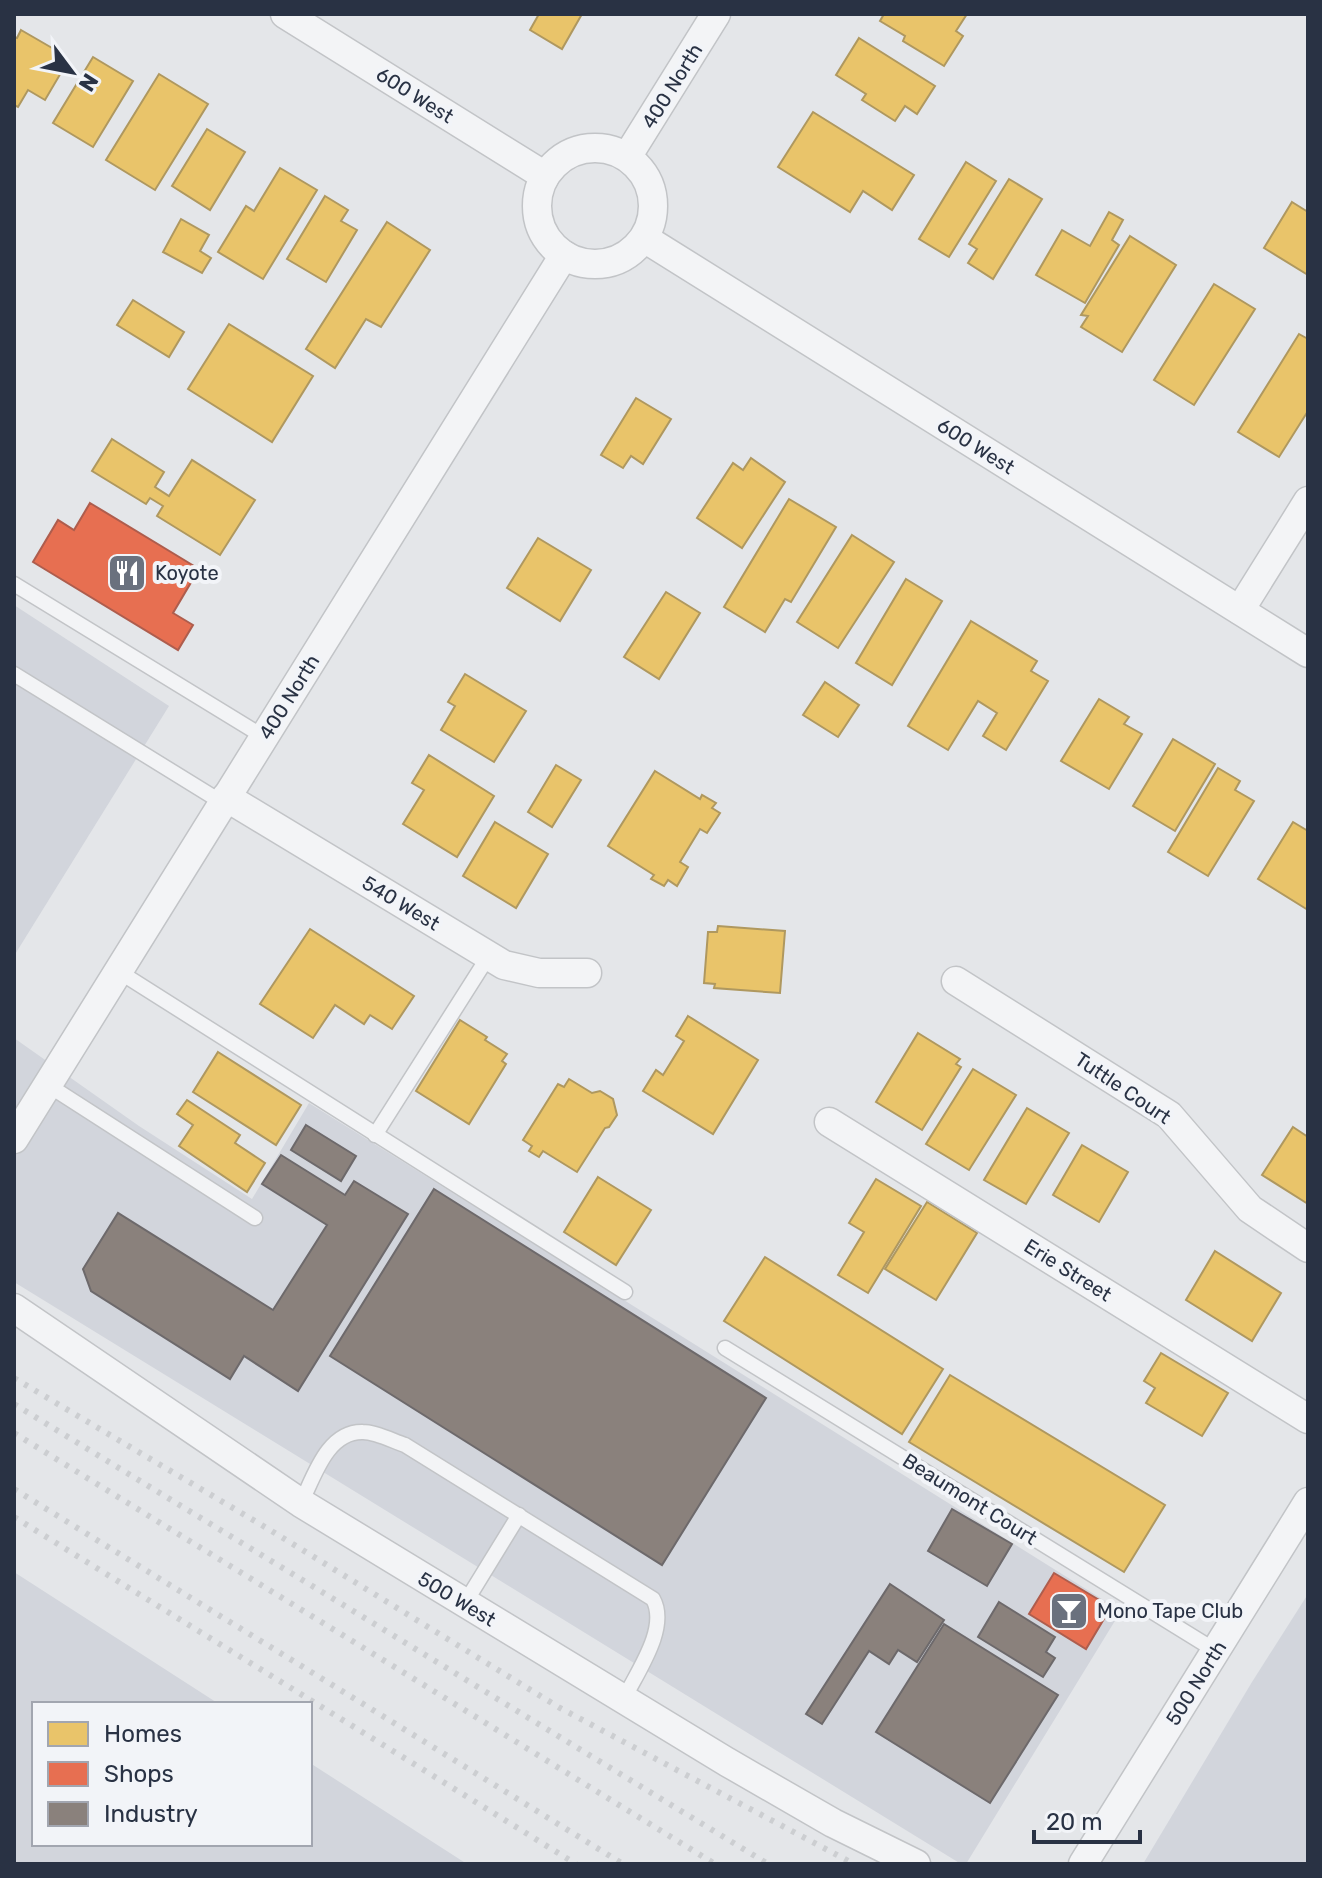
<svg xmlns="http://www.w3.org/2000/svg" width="1322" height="1878" font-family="Rubik,sans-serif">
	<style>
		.built { fill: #d2d5dc }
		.homes { fill: #e9c46a; stroke: #af985f; stroke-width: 2 }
		.shops { fill: #e76f51; stroke: #ae5d4d; stroke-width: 2 }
		.industry { fill: #8a817c; stroke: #6d696b; stroke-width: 2 }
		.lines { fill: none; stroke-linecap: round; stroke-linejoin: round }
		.lane-casing { stroke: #c2c4c7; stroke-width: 17 }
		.street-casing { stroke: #c2c4c7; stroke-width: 31 }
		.lane { stroke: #f3f4f6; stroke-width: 14 }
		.street { stroke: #f3f4f6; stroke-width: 28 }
		.rail { stroke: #ccced1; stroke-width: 6; stroke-dasharray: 4 8; stroke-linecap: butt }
		.labels { text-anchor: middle; stroke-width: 8; stroke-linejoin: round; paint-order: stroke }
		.street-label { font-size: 20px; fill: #293244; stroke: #f2f4f8 }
		.poi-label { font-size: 20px; fill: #293244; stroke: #f2f4f8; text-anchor: start }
	</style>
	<rect width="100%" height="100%" fill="#e4e6e9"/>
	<!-- built -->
	<g class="built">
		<path d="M 14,605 L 169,706 L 14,956 Z"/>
		<path d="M 14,1038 L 139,1126 L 252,1199 L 309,1103 L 1121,1611 L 966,1864 L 961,1864 L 14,1282 Z"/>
		<path d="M 14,1572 L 219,1704 L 34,1704 L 34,1844 L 310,1844 L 310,1763 L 467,1864 L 14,1864 Z"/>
		<path d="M 1308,1594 L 1308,1864 L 1143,1864 L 1252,1682 Z"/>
	</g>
	<!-- homes -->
	<g class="homes">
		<path d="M 539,14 L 582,14 L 562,49 L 530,30 Z"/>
		<path d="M 884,14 L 967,14 L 956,31 L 963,36 L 944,66 L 903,41 L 905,36 L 880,21 Z"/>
		<path d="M 21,30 L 59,52 L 54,60 L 65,66 L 45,100 L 28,90 L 18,107 L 14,105 L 14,37 L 17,38 Z"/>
		<path d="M 859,38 L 935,86 L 917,114 L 905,106 L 895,121 L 862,100 L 866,94 L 836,75 Z"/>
		<path d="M 93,57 L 133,81 L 93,147 L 53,123 Z"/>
		<path d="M 159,74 L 208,104 L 155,190 L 106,160 Z"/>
		<path d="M 813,112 L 914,175 L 892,210 L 863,191 L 850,212 L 778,167 Z"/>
		<path d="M 207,129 L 245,152 L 210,210 L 172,186 Z"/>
		<path d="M 966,162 L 996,181 L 949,257 L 919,239 Z"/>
		<path d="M 280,168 L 317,190 L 263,279 L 218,252 L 246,206 L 254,211 Z"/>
		<path d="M 1009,179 L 1042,199 L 993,279 L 968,263 L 977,249 L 969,244 Z"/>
		<path d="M 325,196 L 348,210 L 341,221 L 357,230 L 326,282 L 287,259 Z"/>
		<path d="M 1292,202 L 1308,212 L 1308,275 L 1264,248 Z"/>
		<path d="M 1109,212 L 1123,220 L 1112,240 L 1119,245 L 1085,303 L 1036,275 L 1062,230 L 1090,246 Z"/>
		<path d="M 181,219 L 209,235 L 200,251 L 211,258 L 202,273 L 163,252 Z"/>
		<path d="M 387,222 L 430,250 L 381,327 L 366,319 L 335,368 L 306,349 Z"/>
		<path d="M 1130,236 L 1176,265 L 1122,352 L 1081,327 L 1088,316 L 1081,315 Z"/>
		<path d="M 1214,284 L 1255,309 L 1194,405 L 1154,380 Z"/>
		<path d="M 133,300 L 184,332 L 169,357 L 117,325 Z"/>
		<path d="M 229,324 L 313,376 L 272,442 L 188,389 Z"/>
		<path d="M 1299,334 L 1308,339 L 1308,411 L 1279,457 L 1238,432 Z"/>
		<path d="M 636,398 L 671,419 L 643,464 L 631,456 L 623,468 L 601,455 Z"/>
		<path d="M 112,439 L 164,472 L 155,487 L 169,496 L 192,460 L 255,500 L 220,555 L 157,516 L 163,506 L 150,498 L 146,504 L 92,471 Z"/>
		<path d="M 751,458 L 785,482 L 742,548 L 697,518 L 733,463 L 743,470 Z"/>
		<path d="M 789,499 L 836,527 L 791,602 L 785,599 L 765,632 L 724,607 Z"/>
		<path d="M 852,535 L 894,562 L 838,648 L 797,622 Z"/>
		<path d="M 538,538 L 591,570 L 560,621 L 507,588 Z"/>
		<path d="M 906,579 L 942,601 L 892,685 L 856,663 Z"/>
		<path d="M 666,592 L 700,613 L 659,679 L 624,657 Z"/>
		<path d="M 971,621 L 1037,661 L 1031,671 L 1048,681 L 1006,750 L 983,736 L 997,713 L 978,701 L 948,750 L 908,726 Z"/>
		<path d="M 465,674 L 526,711 L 494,762 L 441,730 L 455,706 L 448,702 Z"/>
		<path d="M 825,682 L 859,705 L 838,737 L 803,715 Z"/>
		<path d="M 1099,699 L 1129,717 L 1124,724 L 1142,734 L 1109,789 L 1061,761 Z"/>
		<path d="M 1173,739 L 1215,764 L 1175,831 L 1133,806 Z"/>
		<path d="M 429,755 L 494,796 L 457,857 L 403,824 L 424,790 L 412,783 Z"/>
		<path d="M 556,765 L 581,780 L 552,827 L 528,812 Z"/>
		<path d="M 1218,768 L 1240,781 L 1235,790 L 1254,801 L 1208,876 L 1168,852 Z"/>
		<path d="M 655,771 L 700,799 L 702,795 L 716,803 L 712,808 L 720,813 L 707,833 L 700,829 L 680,862 L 688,867 L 677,886 L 668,880 L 664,886 L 651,879 L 654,875 L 608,846 Z"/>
		<path d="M 495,822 L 548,854 L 516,908 L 463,876 Z"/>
		<path d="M 1293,822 L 1308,831 L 1308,910 L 1258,879 Z"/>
		<path d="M 718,926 L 785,931 L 780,993 L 714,988 L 715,984 L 704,983 L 708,932 L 717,932 Z"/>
		<path d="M 310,929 L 414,996 L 392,1029 L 370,1015 L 364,1024 L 335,1005 L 313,1038 L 260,1004 Z"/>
		<path d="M 688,1016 L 758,1060 L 713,1134 L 643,1091 L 656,1070 L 663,1075 L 684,1041 L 676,1036 Z"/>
		<path d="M 460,1020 L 487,1037 L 485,1040 L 507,1054 L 502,1061 L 506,1064 L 469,1124 L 416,1091 Z"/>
		<path d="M 918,1033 L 960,1059 L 956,1064 L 961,1067 L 922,1130 L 876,1102 Z"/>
		<path d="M 218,1052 L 301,1105 L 276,1145 L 193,1092 Z"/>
		<path d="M 973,1069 L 1016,1095 L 969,1170 L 926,1144 Z"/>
		<path d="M 569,1079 L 592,1093 L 600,1091 L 613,1099 L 617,1115 L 609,1127 L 605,1128 L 577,1172 L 543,1151 L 539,1157 L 529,1151 L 532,1146 L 523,1140 L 558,1084 L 564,1087 Z"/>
		<path d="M 187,1100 L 240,1135 L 235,1143 L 265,1163 L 247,1192 L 179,1146 L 193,1125 L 177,1114 Z"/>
		<path d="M 1027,1108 L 1069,1133 L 1026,1204 L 984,1180 Z"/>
		<path d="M 1293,1127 L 1308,1137 L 1308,1204 L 1262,1175 Z"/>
		<path d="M 1082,1145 L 1128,1172 L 1099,1222 L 1053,1195 Z"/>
		<path d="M 598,1177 L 651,1210 L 616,1265 L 564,1232 Z"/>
		<path d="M 876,1179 L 921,1206 L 868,1293 L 838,1275 L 864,1232 L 849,1223 Z"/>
		<path d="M 927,1202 L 977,1233 L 936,1300 L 885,1269 Z"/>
		<path d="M 1215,1251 L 1281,1293 L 1252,1341 L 1186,1300 Z"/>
		<path d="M 765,1257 L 943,1369 L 902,1434 L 724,1321 Z"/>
		<path d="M 1161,1353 L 1228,1393 L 1202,1436 L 1146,1403 L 1155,1388 L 1144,1381 Z"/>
		<path d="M 950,1375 L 1165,1505 L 1124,1572 L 909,1442 Z"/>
	</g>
	<!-- shops -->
	<g class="shops">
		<path d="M 90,503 L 199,569 L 173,613 L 193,625 L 178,650 L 33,562 L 58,520 L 74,530 Z"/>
		<path d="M 1054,1573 L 1111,1607 L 1086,1649 L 1029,1614 Z"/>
	</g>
	<!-- industry -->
	<g class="industry">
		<path d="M 306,1125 L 356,1156 L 341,1181 L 291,1150 Z"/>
		<path d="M 281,1155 L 345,1195 L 354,1181 L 408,1214 L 298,1391 L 244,1356 L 230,1379 L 91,1291 L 83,1269 L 118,1213 L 273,1310 L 327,1225 L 262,1184 Z"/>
		<path d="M 434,1189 L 766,1398 L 662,1565 L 330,1356 Z"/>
		<path d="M 952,1509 L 1012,1544 L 987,1586 L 928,1551 Z"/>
		<path d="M 890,1584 L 944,1620 L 917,1662 L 898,1650 L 889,1664 L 869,1651 L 822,1724 L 806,1714 Z"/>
		<path d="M 999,1602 L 1055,1637 L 1046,1652 L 1055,1658 L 1043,1677 L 978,1637 Z"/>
		<path d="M 944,1624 L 1058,1695 L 990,1803 L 876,1732 Z"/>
	</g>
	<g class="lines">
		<defs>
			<g id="lane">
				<path d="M 14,584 L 264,737"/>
				<path d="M 14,674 L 223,803"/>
				<path d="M 118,971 L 625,1292"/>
				<path d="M 48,1085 L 255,1218"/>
				<path d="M 375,1135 L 488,957"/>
				<path d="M 725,1348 L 1216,1651"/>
				<path d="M 301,1503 C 314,1477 327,1431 363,1432 C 376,1432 393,1441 405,1445 L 653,1599 C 669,1628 637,1672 624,1699"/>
				<path d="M 465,1603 L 519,1515"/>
			</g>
			<g id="street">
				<path d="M 285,14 L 545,176"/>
				<circle cx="595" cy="206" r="58"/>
				<path d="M 627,157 L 716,14"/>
				<path d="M 644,238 L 1308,653"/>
				<path d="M 1240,610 L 1308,501"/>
				<path d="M 226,797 L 504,965 L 539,973 L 587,973"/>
				<path d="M 956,981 L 1169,1115 L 1250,1209 L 1308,1248"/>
				<path d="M 829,1122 L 1308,1419"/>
				<path d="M 14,1139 L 564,255"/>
				<path d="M 14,1308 L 301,1503 L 727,1762 L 833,1823 L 916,1864"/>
				<path d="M 1083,1864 L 1308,1502"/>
			</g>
		</defs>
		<!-- lane casing -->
		<use href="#lane" class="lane-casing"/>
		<!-- street casing -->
		<use href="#street" class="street-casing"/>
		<!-- lane -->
		<use href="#lane" class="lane"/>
		<!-- street -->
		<use href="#street" class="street"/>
		<!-- rail -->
		<g class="rail">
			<path d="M 14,1378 L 270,1530 L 560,1708 L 854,1864"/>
			<path d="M 14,1404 L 768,1864"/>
			<path d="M 14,1433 L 715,1864"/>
			<path d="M 14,1489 L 623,1864"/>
			<path d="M 14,1517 L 576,1864"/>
		</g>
	</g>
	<!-- icons -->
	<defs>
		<symbol id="restaurant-square" viewBox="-11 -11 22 22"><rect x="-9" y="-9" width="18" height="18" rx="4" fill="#6a717e" stroke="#f2f4f8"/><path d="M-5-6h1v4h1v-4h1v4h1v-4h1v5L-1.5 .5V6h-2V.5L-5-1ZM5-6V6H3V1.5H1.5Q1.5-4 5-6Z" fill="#fff"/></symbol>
		<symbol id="bar-square" viewBox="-11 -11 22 22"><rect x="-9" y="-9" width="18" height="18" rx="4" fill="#6a717e" stroke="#f2f4f8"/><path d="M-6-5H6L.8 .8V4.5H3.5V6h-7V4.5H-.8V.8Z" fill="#fff"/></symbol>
	</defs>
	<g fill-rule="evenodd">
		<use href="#restaurant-square" x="105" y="551" width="44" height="44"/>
		<use href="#bar-square" x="1047" y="1589" width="44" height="44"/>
	</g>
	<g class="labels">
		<!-- street labels -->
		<g class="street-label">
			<text transform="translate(672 86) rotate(-58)" y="7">400 North</text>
			<text transform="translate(415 95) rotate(32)" y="7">600 West</text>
			<text transform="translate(976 446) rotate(32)" y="7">600 West</text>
			<text transform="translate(289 697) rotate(-58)" y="7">400 North</text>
			<text transform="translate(401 903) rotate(31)" y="7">540 West</text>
			<text transform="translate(1123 1088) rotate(34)" y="7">Tuttle Court</text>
			<text transform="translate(1068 1270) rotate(32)" y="7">Erie Street</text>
			<text transform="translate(970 1499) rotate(32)" y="7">Beaumont Court</text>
			<text transform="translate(457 1599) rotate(31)" y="7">500 West</text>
			<text transform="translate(1196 1683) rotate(-58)" y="7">500 North</text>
		</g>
		<!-- poi labels -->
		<g class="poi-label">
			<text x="155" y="580">Koyote</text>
			<text x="1097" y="1618">Mono Tape Club</text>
		</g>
	</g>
	<!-- border -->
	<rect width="1322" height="1878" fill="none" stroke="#293244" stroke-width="32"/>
	<!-- legend -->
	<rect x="32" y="1702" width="280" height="144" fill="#f2f4f8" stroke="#a2a6b0" stroke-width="2"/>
	<rect x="48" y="1722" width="40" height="24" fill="#e9c46a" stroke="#a2a6b0" stroke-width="2"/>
	<text x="104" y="1742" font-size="24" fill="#293244">Homes</text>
	<rect x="48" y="1762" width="40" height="24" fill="#e76f51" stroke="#a2a6b0" stroke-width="2"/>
	<text x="104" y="1782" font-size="24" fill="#293244">Shops</text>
	<rect x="48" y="1802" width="40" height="24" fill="#8a817c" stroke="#a2a6b0" stroke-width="2"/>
	<text x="104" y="1822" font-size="24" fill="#293244">Industry</text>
	<!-- north arrow -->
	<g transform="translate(72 72) rotate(122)" stroke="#f2f4f8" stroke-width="6" paint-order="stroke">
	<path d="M0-6L14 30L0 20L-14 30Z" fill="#293244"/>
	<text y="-12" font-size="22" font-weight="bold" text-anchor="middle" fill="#293244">N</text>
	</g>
	<!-- scale -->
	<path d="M1034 1830v12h106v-12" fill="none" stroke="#293244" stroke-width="4"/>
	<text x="1046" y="1830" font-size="24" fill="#293244" stroke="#f2f4f8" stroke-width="6" paint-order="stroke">20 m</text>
</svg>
